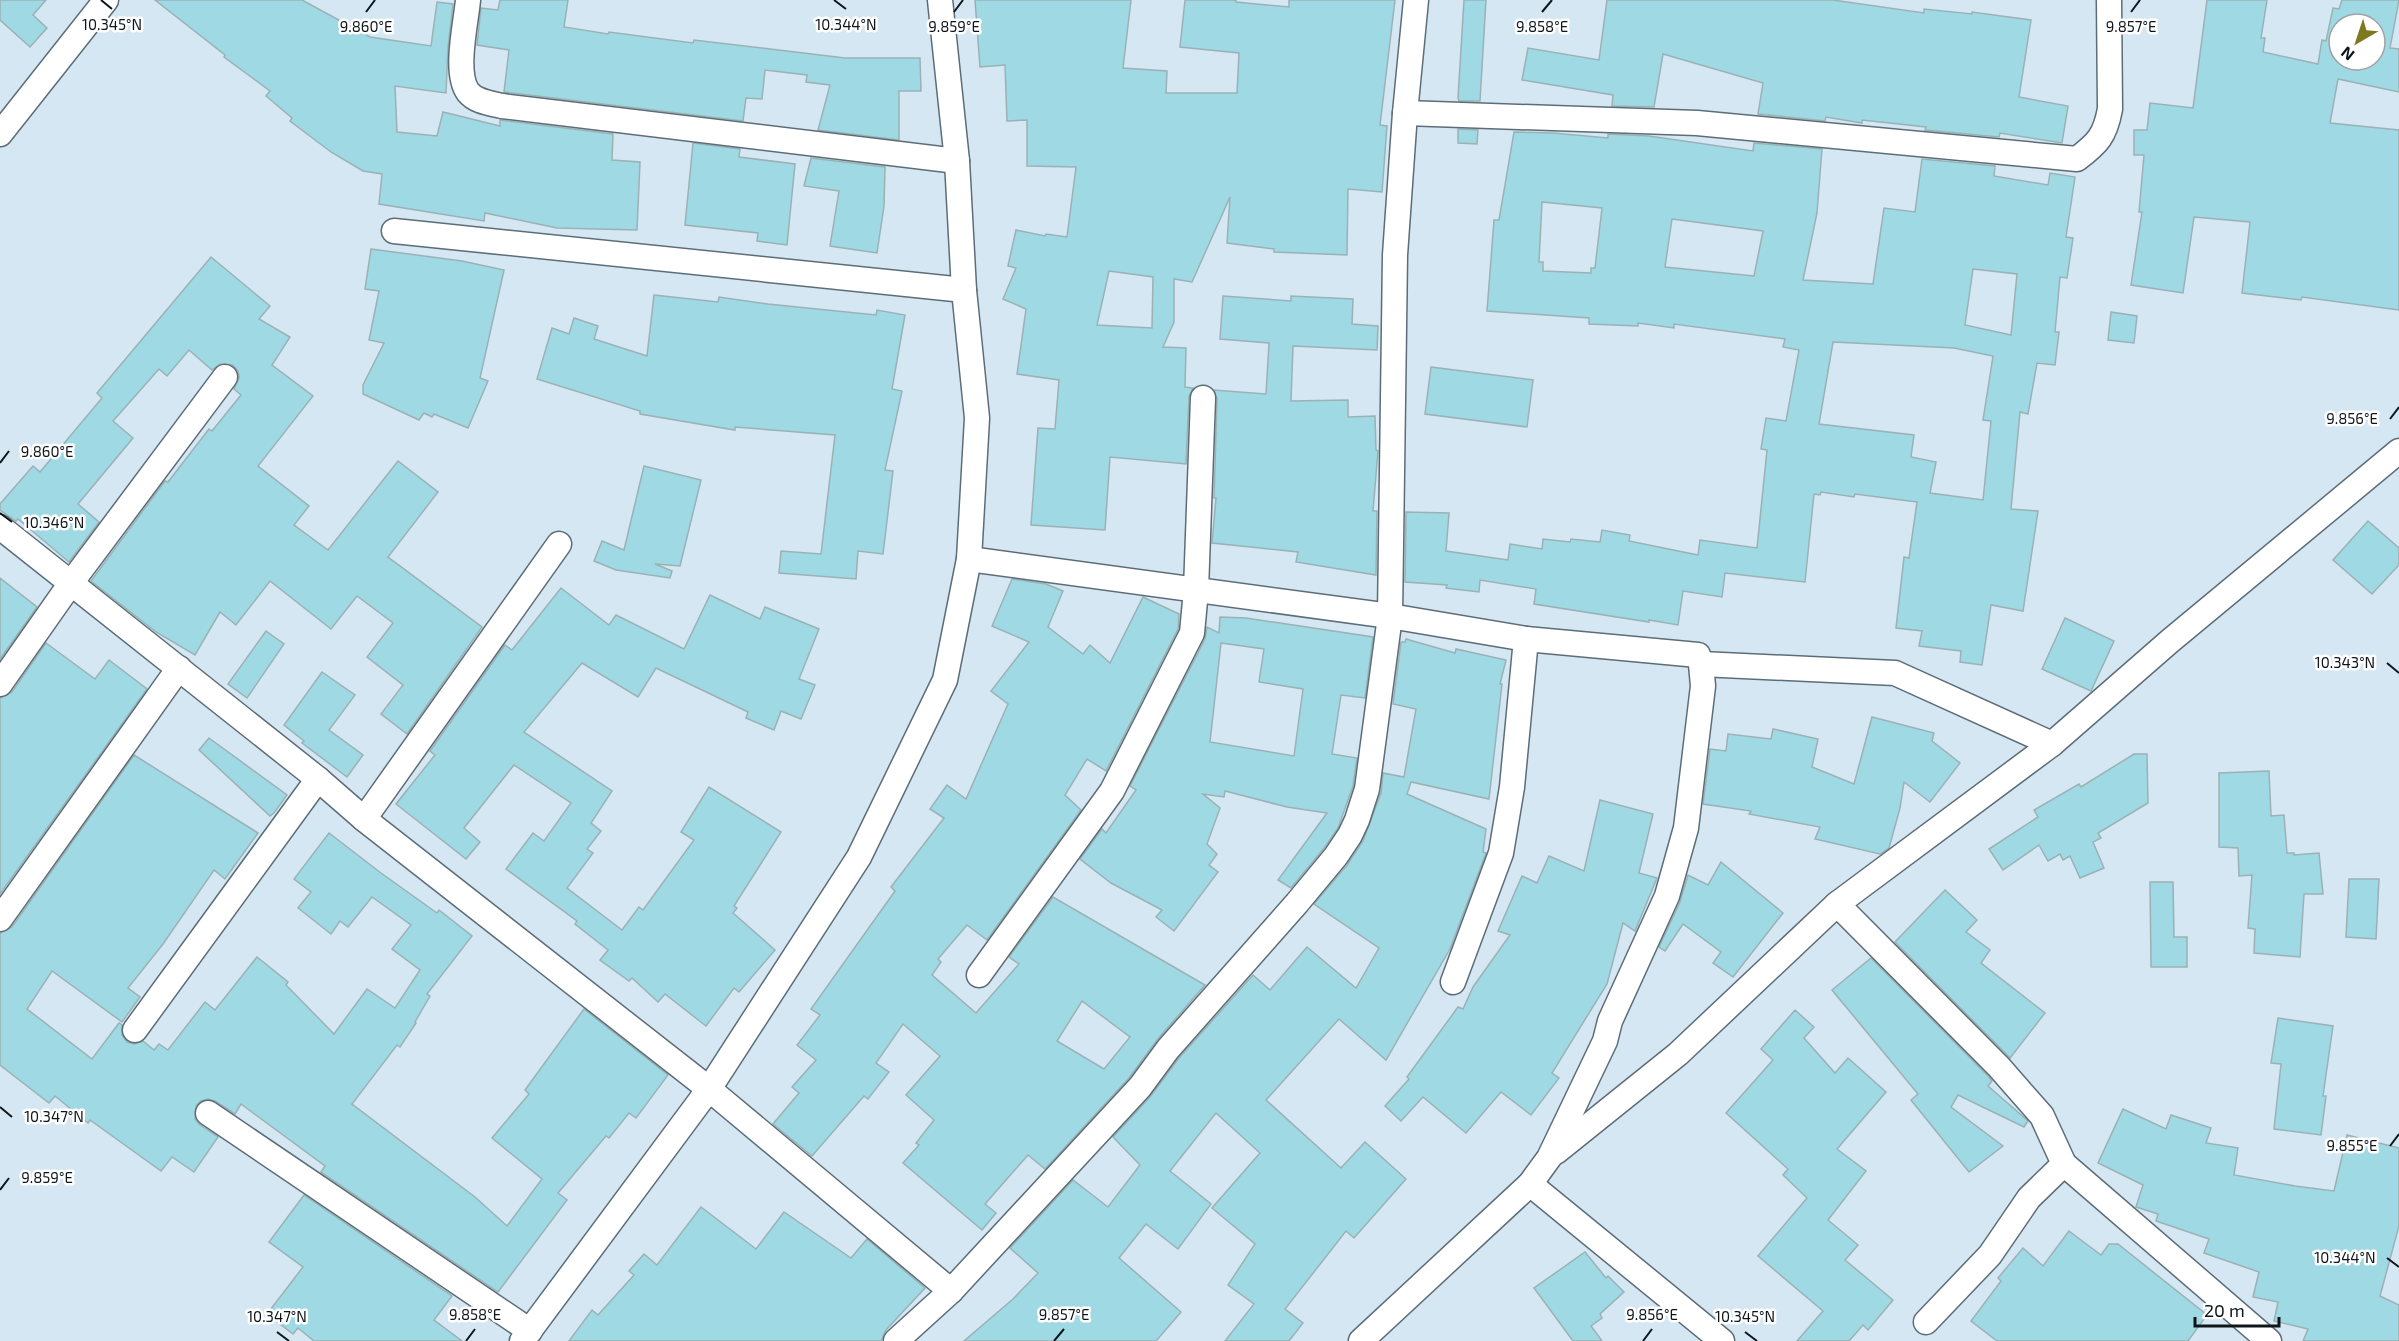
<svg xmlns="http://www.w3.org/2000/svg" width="2399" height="1341" font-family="'Exo 2',sans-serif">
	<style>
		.building { fill: #9fd9e3; stroke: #9ab2b6; stroke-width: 1.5; fill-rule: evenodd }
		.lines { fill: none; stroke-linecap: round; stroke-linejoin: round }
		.street-casing { stroke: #5c6d77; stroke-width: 27 }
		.street { stroke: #fff; stroke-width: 24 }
		.ticks { fill: none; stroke: #0f161a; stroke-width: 2 }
		.ticks-label { font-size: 15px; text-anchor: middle; fill: #0f161a; stroke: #fff; stroke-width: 5; stroke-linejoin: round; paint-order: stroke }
	</style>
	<rect width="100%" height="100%" fill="#d4e7f3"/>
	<!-- building -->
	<g class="building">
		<path d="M 0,0 L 46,0 L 33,15 L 47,28 L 30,47 L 0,20 Z"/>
		<path d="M 155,0 L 302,0 L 370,37 L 431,46 L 437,2 L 453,4 L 448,47 L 446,93 L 395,86 L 397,132 L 437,136 L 443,112 L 500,126 L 500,120 L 613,134 L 612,160 L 640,162 L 637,230 L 557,228 L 485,213 L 484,221 L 379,204 L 382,174 L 363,171 L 331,152 L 290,121 L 292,118 L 266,96 L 270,91 L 224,57 L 225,55 Z"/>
		<path d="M 500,0 L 568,0 L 564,27 L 608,34 L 609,32 L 693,43 L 694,40 L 845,58 L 920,58 L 921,91 L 899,91 L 899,140 L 818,130 L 830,85 L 806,82 L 807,75 L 765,70 L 762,99 L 746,98 L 743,121 L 504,92 L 509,50 L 477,45 L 481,8 L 498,10 Z"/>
		<path d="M 975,0 L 1131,0 L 1123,68 L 1167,71 L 1166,93 L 1237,93 L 1239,53 L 1180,47 L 1185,0 L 1236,0 L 1236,2 L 1289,7 L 1289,0 L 1395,0 L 1380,125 L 1387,126 L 1382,192 L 1348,189 L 1347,255 L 1274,252 L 1274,249 L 1227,243 L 1230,197 L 1192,282 L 1174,279 L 1174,322 L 1163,347 L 1186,348 L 1185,387 L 1193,388 L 1189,397 L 1186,464 L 1110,457 L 1105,530 L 1031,525 L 1038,428 L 1055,429 L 1059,380 L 1017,374 L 1026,309 L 1003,299 L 1016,268 L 1008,266 L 1016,230 L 1045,236 L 1046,234 L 1067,237 L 1076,167 L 1027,166 L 1027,120 L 1007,121 L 1005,65 L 980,67 ZM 1109,271 L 1153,277 L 1152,328 L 1097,325 Z"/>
		<path d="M 1464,0 L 1486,0 L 1480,101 L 1459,101 L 1458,98 Z"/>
		<path d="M 1607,0 L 1833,0 L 1924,13 L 1924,9 L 1972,14 L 1972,12 L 2031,20 L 2019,97 L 2068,106 L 2062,143 L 2000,133 L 1999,137 L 1925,130 L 1926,127 L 1862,120 L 1862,123 L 1826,117 L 1825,121 L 1758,114 L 1763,83 L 1663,54 L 1654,107 L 1612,106 L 1613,95 L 1522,80 L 1528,48 L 1599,60 Z"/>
		<path d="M 2207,0 L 2267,0 L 2261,38 L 2265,38 L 2263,52 L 2318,64 L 2322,40 L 2326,41 L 2333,8 L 2339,9 L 2342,0 L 2399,0 L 2390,48 L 2399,49 L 2399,92 L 2338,79 L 2330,123 L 2399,130 L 2399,310 L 2302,297 L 2301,300 L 2242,293 L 2250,222 L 2194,217 L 2183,293 L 2131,285 L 2142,212 L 2139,212 L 2144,155 L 2134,155 L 2134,130 L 2147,130 L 2150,103 L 2193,108 ZM 2339,24 L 2375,24 L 2375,60 L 2339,60 Z"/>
		<path d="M 1458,129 L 1478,130 L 1477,144 L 1458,143 Z"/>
		<path d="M 1514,132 L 1553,133 L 1608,138 L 1608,134 L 1649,136 L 1753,151 L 1754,143 L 1822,149 L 1817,213 L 1803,280 L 1873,284 L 1884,208 L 1915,212 L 1922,159 L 1995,166 L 1994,176 L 2048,185 L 2050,173 L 2075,177 L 2066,237 L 2073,238 L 2067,278 L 2060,277 L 2055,332 L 2059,332 L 2055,365 L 2037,363 L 2028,414 L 2020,412 L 2011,509 L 2038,511 L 2023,611 L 1991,605 L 1982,665 L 1960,662 L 1961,651 L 1919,646 L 1922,631 L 1896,628 L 1904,557 L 1909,558 L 1917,502 L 1855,494 L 1854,497 L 1821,492 L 1820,495 L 1814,494 L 1805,582 L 1725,573 L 1722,597 L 1683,591 L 1678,625 L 1649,620 L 1649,622 L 1534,604 L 1536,589 L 1480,580 L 1479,592 L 1446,588 L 1447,585 L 1405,582 L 1406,512 L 1449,513 L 1446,551 L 1508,560 L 1510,544 L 1542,549 L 1543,539 L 1570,542 L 1571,539 L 1600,542 L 1602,530 L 1630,535 L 1629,541 L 1698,555 L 1700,540 L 1757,548 L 1767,450 L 1761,449 L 1766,418 L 1786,421 L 1799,350 L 1783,347 L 1785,339 L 1674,324 L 1674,328 L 1638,323 L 1638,326 L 1589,324 L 1589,318 L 1487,311 L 1494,220 L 1499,220 ZM 1542,202 L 1602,208 L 1595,268 L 1591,268 L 1591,273 L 1543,271 L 1543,262 L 1539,262 ZM 1672,219 L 1763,231 L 1754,276 L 1665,267 ZM 1973,269 L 2017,274 L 2011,335 L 1965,325 ZM 1833,342 L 1954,348 L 1993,356 L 1983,420 L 1991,421 L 1983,500 L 1930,493 L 1936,462 L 1911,457 L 1914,435 L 1819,424 Z"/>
		<path d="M 693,143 L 740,149 L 739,157 L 795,164 L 787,245 L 757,241 L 758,233 L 685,225 Z"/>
		<path d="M 811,158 L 885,167 L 884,206 L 877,253 L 830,246 L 839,191 L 804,186 Z"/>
		<path d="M 371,249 L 462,261 L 504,270 L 480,378 L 488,381 L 468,428 L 434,414 L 432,417 L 424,413 L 419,420 L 363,394 L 363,385 L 384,343 L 369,340 L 379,291 L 365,289 Z"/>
		<path d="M 211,257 L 270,306 L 259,319 L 290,337 L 272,365 L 313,396 L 258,466 L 309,506 L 294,525 L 328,550 L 398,461 L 438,492 L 388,557 L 482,627 L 407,734 L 381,714 L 403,685 L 367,657 L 393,623 L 357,596 L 331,629 L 270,581 L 236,625 L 220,612 L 195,655 L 156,632 L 91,581 L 165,481 L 168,482 L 209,429 L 212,431 L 241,395 L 234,389 L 239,378 L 238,371 L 233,365 L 220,364 L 212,370 L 189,350 L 167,376 L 159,369 L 113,421 L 133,438 L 78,504 L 99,522 L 69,562 L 18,519 L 16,521 L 0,510 L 0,504 L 33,466 L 40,472 L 102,398 L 97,393 Z"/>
		<path d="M 654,295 L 718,302 L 719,297 L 768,304 L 876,315 L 877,310 L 905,315 L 892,389 L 902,391 L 885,470 L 893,471 L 883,554 L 858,551 L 856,579 L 779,573 L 781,551 L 821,554 L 835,435 L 735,427 L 735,430 L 640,414 L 640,411 L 537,379 L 552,328 L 569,334 L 574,318 L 598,326 L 594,339 L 647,356 Z"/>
		<path d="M 1223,296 L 1291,301 L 1291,296 L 1353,299 L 1352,324 L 1378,326 L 1377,350 L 1293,346 L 1291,401 L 1348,400 L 1348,417 L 1375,416 L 1376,450 L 1378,451 L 1373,511 L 1377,511 L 1376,575 L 1296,562 L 1298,552 L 1212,543 L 1216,498 L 1214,498 L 1217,399 L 1214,390 L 1266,394 L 1269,343 L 1220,339 Z"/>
		<path d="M 2111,312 L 2137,316 L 2134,343 L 2108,340 Z"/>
		<path d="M 1431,367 L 1533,380 L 1527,427 L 1425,414 Z"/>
		<path d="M 644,466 L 701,480 L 680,566 L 655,564 L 672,571 L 670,578 L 616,570 L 594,561 L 602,541 L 624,550 Z"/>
		<path d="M 2368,521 L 2399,548 L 2399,565 L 2372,594 L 2333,560 Z"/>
		<path d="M 0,578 L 37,607 L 0,659 Z"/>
		<path d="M 1012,579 L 1046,584 L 1063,591 L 1048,627 L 1083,654 L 1090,645 L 1110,663 L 1143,597 L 1179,614 L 1178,629 L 1106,771 L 1087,759 L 1065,795 L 1081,810 L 987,940 L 967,925 L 938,959 L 941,962 L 932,975 L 976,1013 L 1019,964 L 1009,957 L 1053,897 L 1205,985 L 1157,1040 L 1129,1078 L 1045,1169 L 1028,1155 L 985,1204 L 996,1213 L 982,1230 L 903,1163 L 919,1145 L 916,1143 L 934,1120 L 906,1095 L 940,1056 L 903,1024 L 876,1063 L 889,1072 L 868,1099 L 864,1096 L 812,1156 L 773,1124 L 799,1093 L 792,1087 L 816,1060 L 797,1045 L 820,1015 L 811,1009 L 895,891 L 891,887 L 944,818 L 930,809 L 947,785 L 966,799 L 1008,704 L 991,691 L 1029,642 L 992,626 ZM 1082,1001 L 1130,1037 L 1104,1069 L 1057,1041 Z"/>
		<path d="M 561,588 L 609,625 L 616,615 L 684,649 L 710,595 L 760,619 L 765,607 L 819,629 L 799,679 L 815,685 L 801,719 L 781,711 L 774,730 L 746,718 L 748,712 L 656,668 L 638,697 L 582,663 L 524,732 L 612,791 L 591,823 L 601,831 L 587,849 L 593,853 L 567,888 L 622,930 L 639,907 L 643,910 L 694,840 L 681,832 L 709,787 L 781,832 L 734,906 L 737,908 L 733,913 L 775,950 L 739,992 L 734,988 L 706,1026 L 665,994 L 658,1002 L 632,978 L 629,981 L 600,960 L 608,950 L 575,924 L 577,921 L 506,869 L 533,833 L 544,841 L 571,803 L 514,765 L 464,828 L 480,842 L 466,859 L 396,804 L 435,755 L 430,751 L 505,645 L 512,650 Z"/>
		<path d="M 1220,617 L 1246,618 L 1373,637 L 1365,698 L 1341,695 L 1332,754 L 1357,758 L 1353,786 L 1338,828 L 1325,847 L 1291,888 L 1278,880 L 1327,813 L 1287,807 L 1225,791 L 1224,797 L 1203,794 L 1220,808 L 1207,844 L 1217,854 L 1209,865 L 1218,872 L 1174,931 L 1156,917 L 1162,910 L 1111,883 L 1080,859 L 1102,829 L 1106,833 L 1136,790 L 1130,786 L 1205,639 L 1207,627 L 1219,633 ZM 1221,643 L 1264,649 L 1259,682 L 1303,689 L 1294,756 L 1210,742 Z"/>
		<path d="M 2065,618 L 2114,641 L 2091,691 L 2042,669 Z"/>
		<path d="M 266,631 L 284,644 L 247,698 L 228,684 Z"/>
		<path d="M 1406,639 L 1455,653 L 1456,649 L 1506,660 L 1500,684 L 1502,684 L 1489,799 L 1411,782 L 1407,794 L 1486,829 L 1483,852 L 1486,853 L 1450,949 L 1386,1060 L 1339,1019 L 1266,1100 L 1341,1168 L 1365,1142 L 1406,1179 L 1354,1238 L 1346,1231 L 1285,1309 L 1303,1323 L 1289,1341 L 1225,1341 L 1254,1304 L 1228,1285 L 1255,1244 L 1212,1208 L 1260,1153 L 1216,1113 L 1170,1171 L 1211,1204 L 1178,1249 L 1146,1224 L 1119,1258 L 1181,1312 L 1156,1341 L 964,1341 L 1013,1299 L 1038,1273 L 1010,1248 L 1073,1180 L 1108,1207 L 1140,1165 L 1113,1137 L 1150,1097 L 1179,1058 L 1253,975 L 1270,990 L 1307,947 L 1356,988 L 1379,948 L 1314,904 L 1347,865 L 1363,841 L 1381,793 L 1383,773 L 1404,777 L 1416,709 L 1393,704 L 1401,642 L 1405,642 Z"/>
		<path d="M 46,643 L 95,679 L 109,660 L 147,689 L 0,894 L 0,698 L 12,692 Z"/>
		<path d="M 322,672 L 355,695 L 329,730 L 363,755 L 347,777 L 302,743 L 304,741 L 284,725 Z"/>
		<path d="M 1872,717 L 1934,733 L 1932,741 L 1960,763 L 1930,802 L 1904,782 L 1900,808 L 1889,848 L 1880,854 L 1815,839 L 1820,827 L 1749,814 L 1751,811 L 1703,804 L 1710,749 L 1726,751 L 1728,734 L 1771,739 L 1773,729 L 1818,739 L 1812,767 L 1854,784 Z"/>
		<path d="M 209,738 L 287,795 L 274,813 L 270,816 L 199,750 Z"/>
		<path d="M 2134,754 L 2147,754 L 2148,803 L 2098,833 L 2101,838 L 2093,842 L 2104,868 L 2080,878 L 2070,856 L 2063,860 L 2060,854 L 2048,861 L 2039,845 L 2003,870 L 1989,849 L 2038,817 L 2034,810 L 2079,784 L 2081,787 Z"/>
		<path d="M 134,755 L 258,833 L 225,879 L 214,870 L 163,944 L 128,988 L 140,997 L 122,1022 L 52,971 L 27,1009 L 92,1059 L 119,1023 L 122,1025 L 122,1035 L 127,1042 L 134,1044 L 143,1041 L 154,1050 L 159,1044 L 168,1050 L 205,1002 L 215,1010 L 257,957 L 288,982 L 286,985 L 334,1034 L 367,989 L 395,1008 L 420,970 L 392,949 L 411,925 L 372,897 L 348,927 L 340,921 L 331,934 L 298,908 L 311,892 L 294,879 L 329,833 L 381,873 L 437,913 L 439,910 L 472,936 L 427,994 L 430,996 L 415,1022 L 416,1023 L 400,1047 L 397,1045 L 352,1104 L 475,1197 L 507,1226 L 542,1179 L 492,1138 L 529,1094 L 525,1090 L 584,1009 L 668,1075 L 636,1118 L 629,1113 L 609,1138 L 606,1136 L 558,1193 L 567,1200 L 498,1292 L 321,1172 L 325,1166 L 241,1104 L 235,1114 L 215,1101 L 208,1099 L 201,1101 L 196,1106 L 195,1119 L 200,1125 L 218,1137 L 194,1172 L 172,1157 L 161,1171 L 90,1120 L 88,1123 L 55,1096 L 49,1103 L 0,1065 L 0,933 L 12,927 Z"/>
		<path d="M 2269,771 L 2271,816 L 2284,815 L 2287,853 L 2294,853 L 2294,855 L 2319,853 L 2323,894 L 2304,894 L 2300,957 L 2254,953 L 2255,929 L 2248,928 L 2252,875 L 2239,876 L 2238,848 L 2219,847 L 2219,773 Z"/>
		<path d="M 1600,800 L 1653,814 L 1639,873 L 1657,878 L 1635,931 L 1623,923 L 1607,984 L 1552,1073 L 1559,1078 L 1531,1115 L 1501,1092 L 1466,1133 L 1423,1097 L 1401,1121 L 1385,1106 L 1409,1079 L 1407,1077 L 1458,1007 L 1463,1009 L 1473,987 L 1510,935 L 1498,931 L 1522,876 L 1537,883 L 1549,856 L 1584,871 Z"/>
		<path d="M 1721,862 L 1783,913 L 1733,977 L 1713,963 L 1721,952 L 1683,924 L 1665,951 L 1659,947 L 1680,902 L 1688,875 L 1708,885 Z"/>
		<path d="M 2349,879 L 2379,879 L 2376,939 L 2346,937 Z"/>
		<path d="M 2150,882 L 2173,882 L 2174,937 L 2187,937 L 2187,967 L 2151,967 Z"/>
		<path d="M 1945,890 L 1977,920 L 1966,932 L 1990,950 L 1981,963 L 2045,1013 L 2010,1058 L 1895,942 Z"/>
		<path d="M 1871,958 L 1989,1077 L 1992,1081 L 1988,1086 L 2028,1121 L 2024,1127 L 1958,1095 L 1951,1107 L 2003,1146 L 1969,1172 L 1911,1100 L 1918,1094 L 1832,990 Z"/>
		<path d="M 1795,1010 L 1814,1027 L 1804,1038 L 1835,1073 L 1848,1058 L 1886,1092 L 1837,1149 L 1866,1171 L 1828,1220 L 1858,1245 L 1845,1260 L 1893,1300 L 1868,1330 L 1863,1325 L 1849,1341 L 1797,1341 L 1823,1311 L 1758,1256 L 1807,1198 L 1783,1175 L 1788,1169 L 1726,1113 L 1773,1060 L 1761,1049 Z"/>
		<path d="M 2278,1018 L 2333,1026 L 2323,1096 L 2326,1096 L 2321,1135 L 2274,1129 L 2281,1064 L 2271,1063 Z"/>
		<path d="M 2123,1109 L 2166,1129 L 2171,1115 L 2211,1128 L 2206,1143 L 2238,1148 L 2234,1175 L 2295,1186 L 2334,1191 L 2347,1135 L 2399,1148 L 2399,1226 L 2380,1296 L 2399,1305 L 2399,1341 L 2303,1341 L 2308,1329 L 2274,1321 L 2278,1302 L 2253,1297 L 2259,1272 L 2204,1253 L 2209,1239 L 2156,1221 L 2158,1214 L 2136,1207 L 2143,1185 L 2098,1163 Z"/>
		<path d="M 304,1195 L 452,1296 L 434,1320 L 462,1341 L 314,1341 L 298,1328 L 293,1334 L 267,1314 L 303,1267 L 269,1242 Z"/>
		<path d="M 701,1207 L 756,1249 L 784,1212 L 851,1258 L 867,1239 L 925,1288 L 886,1330 L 881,1341 L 569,1341 L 592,1310 L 598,1315 L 634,1275 L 629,1271 L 644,1254 L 657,1265 Z"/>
		<path d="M 2069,1231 L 2101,1255 L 2109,1244 L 2118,1244 L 2207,1315 L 2188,1341 L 1997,1341 L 1971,1321 L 2001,1281 L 1998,1278 L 2023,1248 L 2043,1266 Z"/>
		<path d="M 1585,1252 L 1606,1278 L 1608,1276 L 1624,1292 L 1600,1314 L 1602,1318 L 1591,1326 L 1602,1341 L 1573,1341 L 1534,1288 Z"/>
	</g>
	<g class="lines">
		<defs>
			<g id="street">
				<path d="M 468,0 C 466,23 454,73 468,92 C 476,102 490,103 502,106 L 957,161"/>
				<path d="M 1405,113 L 1697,123 L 2077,159 C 2098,143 2105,136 2110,109 L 2109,0"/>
				<path d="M 0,134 L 106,0"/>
				<path d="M 394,231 L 964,290"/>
				<path d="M 0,527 L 318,779 L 364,819 L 709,1089 L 951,1291"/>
				<path d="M 969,559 L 1390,616 L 1526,639 L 1698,655 L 1701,664 L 1703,686 L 1686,828 L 1667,896 L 1610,1021 L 1605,1041 L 1549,1158 L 1530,1184 L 1361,1341"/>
				<path d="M 1701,664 L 1895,673 L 2052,744"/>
				<path d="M 0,684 L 71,583 L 225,377"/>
				<path d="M 364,819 L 559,544"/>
				<path d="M 1837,904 L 1999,1067 L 2042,1116 L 2064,1164 L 2269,1341"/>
				<path d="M 0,919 L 179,668"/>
				<path d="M 979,975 L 1112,791 L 1192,633 L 1196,590 L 1203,398"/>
				<path d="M 1453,982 L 1501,853 L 1512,787 L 1526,639"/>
				<path d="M 135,1030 L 318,779"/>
				<path d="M 208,1113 L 530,1331"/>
				<path d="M 1556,1152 L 1678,1054 L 1837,904 L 2052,744 L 2170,641 L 2399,451"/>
				<path d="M 1530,1184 L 1722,1341"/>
				<path d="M 1926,1322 L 1990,1255 L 2029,1198 L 2064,1164"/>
				<path d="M 522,1341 L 709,1089 L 859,857 L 945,680 L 969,559 L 977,418 L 964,290 L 957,161 L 940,0"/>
				<path d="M 896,1341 L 951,1291 L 1140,1087 L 1168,1049 L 1297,903 L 1336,856 L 1350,835 L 1357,820 L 1367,789 L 1390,616 L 1395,255 L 1405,113 L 1416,0"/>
			</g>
		</defs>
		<!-- street casing -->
		<use href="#street" class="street-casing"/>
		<!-- street -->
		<use href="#street" class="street"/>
	</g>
	<!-- ticks -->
	<path class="ticks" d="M 101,0 L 112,9M 834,0 L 846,9M 366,12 L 375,0M 954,12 L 963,0M 1542,12 L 1552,0M 2131,12 L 2140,0M 2390,419 L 2399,407M 0,463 L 9,451M 0,513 L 12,522M 2387,663 L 2399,673M 0,1107 L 12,1117M 2390,1146 L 2399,1134M 0,1190 L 9,1178M 2387,1258 L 2399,1267M 277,1332 L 289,1341M 1745,1332 L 1757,1341M 466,1341 L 475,1329M 1054,1341 L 1064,1329M 1643,1341 L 1652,1329"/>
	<g class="ticks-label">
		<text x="112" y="30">10.345°N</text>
		<text x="846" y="30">10.344°N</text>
		<text x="366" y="32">9.860°E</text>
		<text x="954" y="32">9.859°E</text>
		<text x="1542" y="32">9.858°E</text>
		<text x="2131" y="32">9.857°E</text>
		<text x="2352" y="424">9.856°E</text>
		<text x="47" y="457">9.860°E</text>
		<text x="54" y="528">10.346°N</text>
		<text x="2345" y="668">10.343°N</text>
		<text x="54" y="1122">10.347°N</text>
		<text x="2352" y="1151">9.855°E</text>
		<text x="47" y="1183">9.859°E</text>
		<text x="2345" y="1263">10.344°N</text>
		<text x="475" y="1320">9.858°E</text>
		<text x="1064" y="1320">9.857°E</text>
		<text x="1652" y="1320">9.856°E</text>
		<text x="277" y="1322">10.347°N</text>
		<text x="1745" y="1322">10.345°N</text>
	</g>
	<!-- north arrow -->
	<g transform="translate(2357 42) rotate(219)"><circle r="28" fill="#ffffff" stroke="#9fa2a3" stroke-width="1.5"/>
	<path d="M0-4.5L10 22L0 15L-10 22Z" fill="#7e791f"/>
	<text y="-9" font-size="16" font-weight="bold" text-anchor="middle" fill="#0f161a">N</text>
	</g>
	<!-- scale -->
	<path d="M2195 1317v9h84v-9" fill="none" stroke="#0f161a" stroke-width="3"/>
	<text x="2204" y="1317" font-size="18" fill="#0f161a" stroke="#ffffff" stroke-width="4.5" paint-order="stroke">20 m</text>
</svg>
